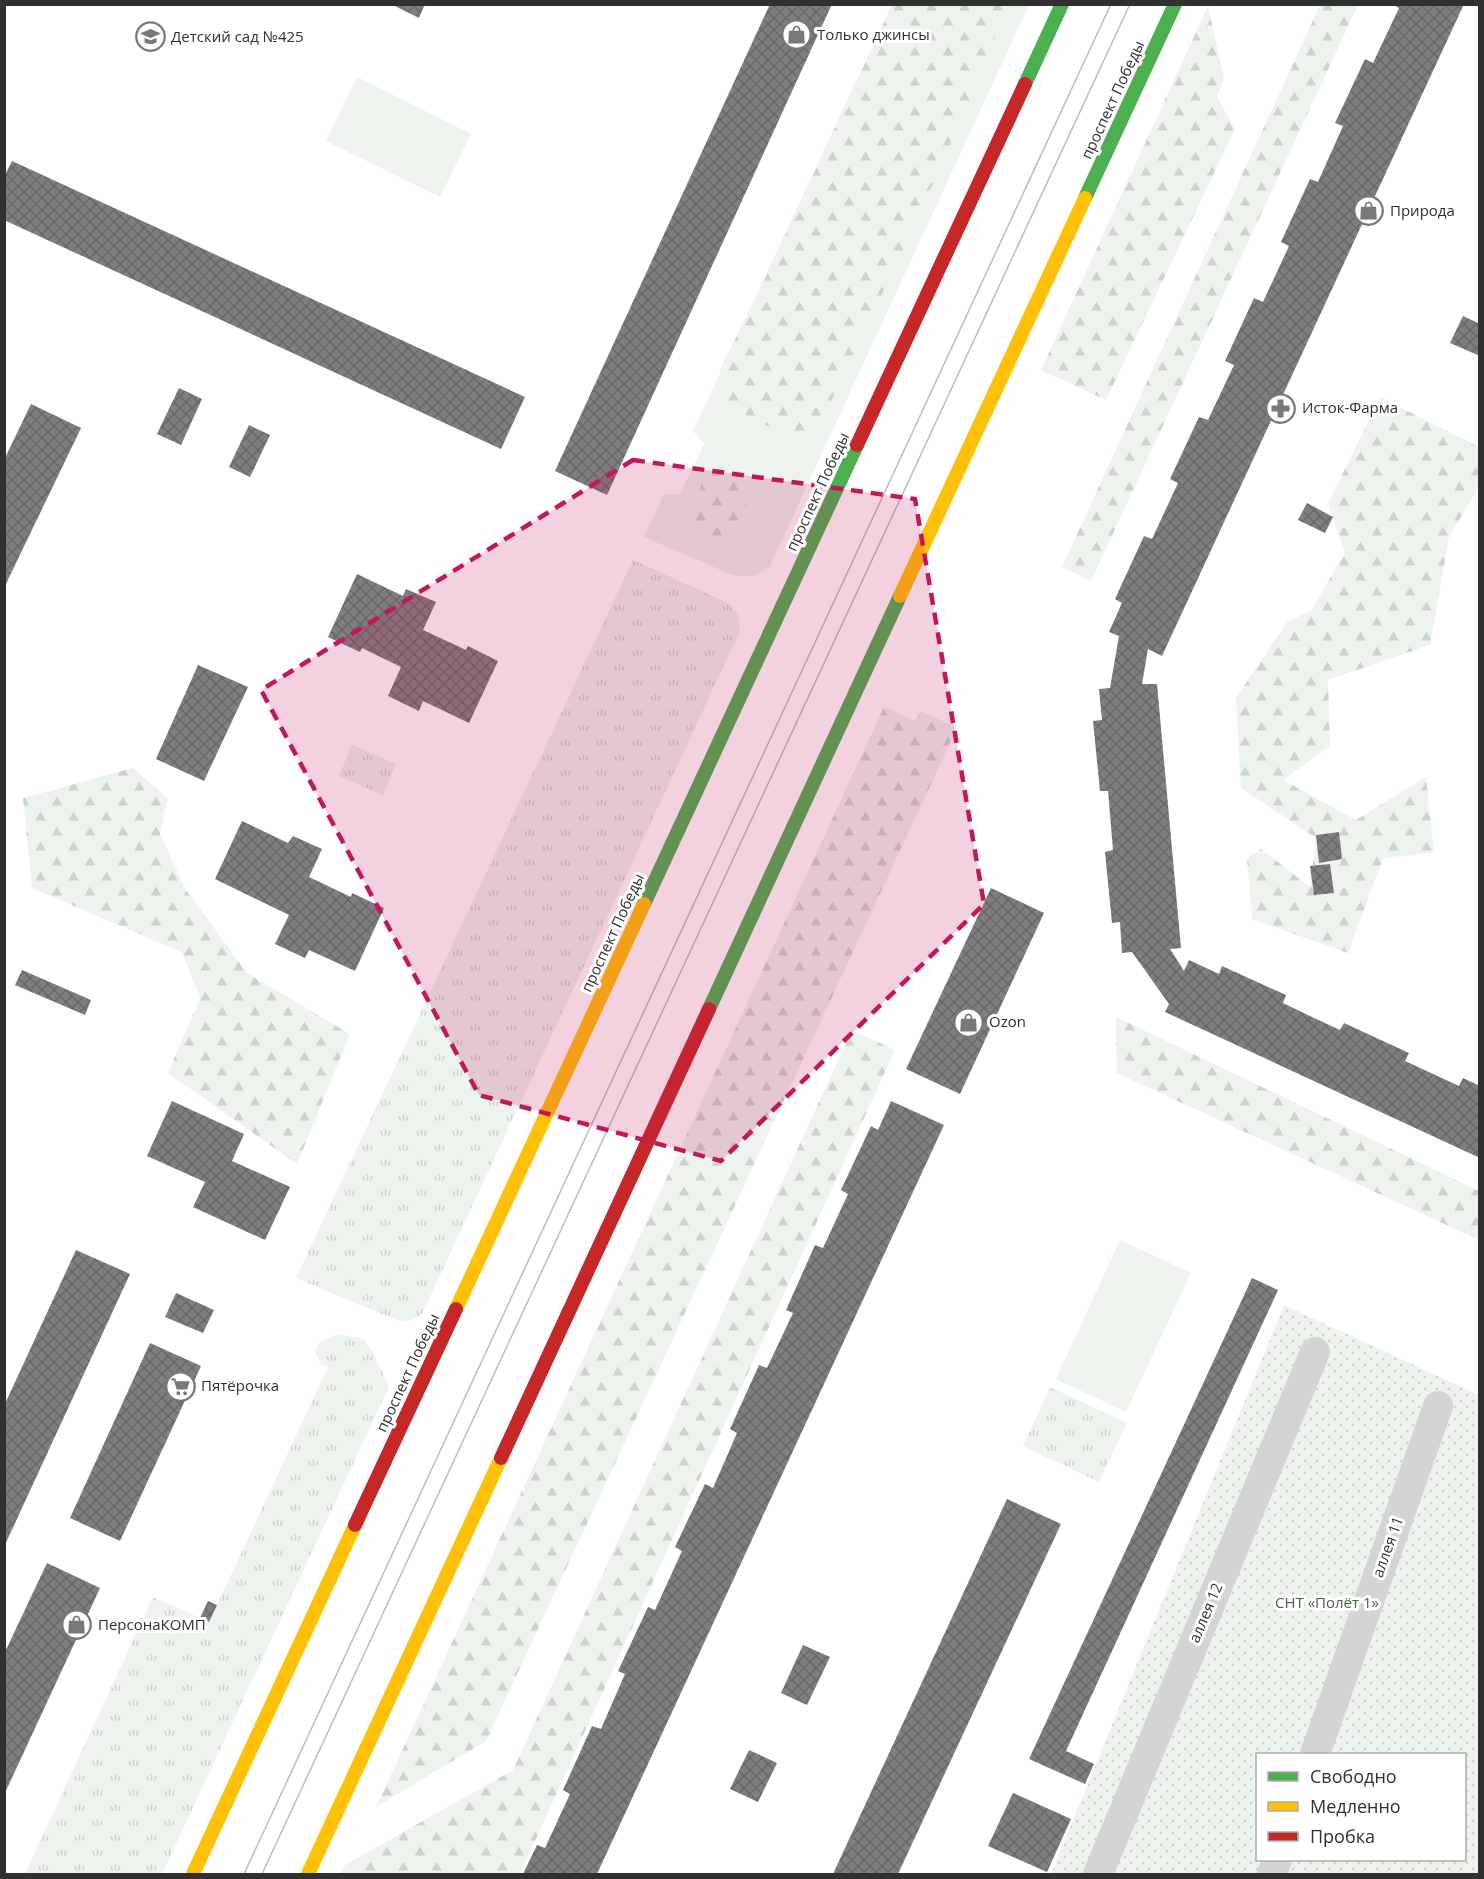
<svg xmlns="http://www.w3.org/2000/svg" width="1484" height="1879" font-family="'Open Sans',sans-serif">
	<style>
		.grass { fill: #edf4ee }
		.forest { fill: url(#forest-firs) }
		.park { fill: url(#park-tufts) }
		.garden { fill: url(#garden-dots); fill-rule: evenodd }
		.building { fill: url(#building-cross-hatch) }
		.lines { fill: none; stroke-linecap: round; stroke-linejoin: round }
		.street { stroke: #d4d4d4; stroke-width: 30 }
		.fast { stroke: #4caf50; stroke-width: 14 }
		.slow { stroke: #ffc107; stroke-width: 14 }
		.jam { stroke: #c62828; stroke-width: 14 }
		.tram { stroke: #bcbcbc; stroke-width: 1.5 }
		.marked { fill: #c2185b; fill-opacity: 0.2; stroke: #c2185b; stroke-width: 4.5; stroke-dasharray: 12 8; stroke-linejoin: round }
		.labels { text-anchor: middle; stroke-width: 6; stroke-linejoin: round; paint-order: stroke }
		.poi-label { font-size: 15px; fill: #303030; stroke: #fff; text-anchor: start }
		.street-label { font-size: 15px; fill: #303030; stroke: #fff }
		.park-label { font-size: 15px; fill: #426745; stroke: #fff }
	</style>
	<defs>
		<pattern id="forest-firs" width="22" height="20" patternUnits="userSpaceOnUse" patternTransform="scale(1.5)"><rect width="22" height="20" fill="#edf4ee"/><path d="M5 1l3.5 6h-7zM16 11l3.5 6h-7z" fill="#ccd2cc"/></pattern>
		<pattern id="park-tufts" width="24" height="20" patternUnits="userSpaceOnUse" patternTransform="scale(1.5)"><rect width="24" height="20" fill="#edf4ee"/><path d="M3 7l-1-3M5 7V3M7 7l1-3M15 17l-1-3M17 17v-4M19 17l1-3" fill="none" stroke="#ccd2cc"/></pattern>
		<pattern id="garden-dots" width="8" height="8" patternUnits="userSpaceOnUse" patternTransform="scale(1.5)"><rect width="8" height="8" fill="#edf4ee"/><path d="M2 2h.1M6 6h.1" fill="none" stroke="#ccd2cc" stroke-width="1.8" stroke-linecap="round"/></pattern>
		<pattern id="building-cross-hatch" width="8" height="8" patternUnits="userSpaceOnUse" patternTransform="scale(1.5)"><rect width="8" height="8" fill="#7f7f7f"/><path d="M0 0l8 8M0 8l8-8" fill="none" stroke="#686868"/></pattern>
	</defs>
	<rect width="100%" height="100%" fill="#fff"/>
	<!-- grass -->
	<g class="grass">
		<path d="M 892,5 L 1029,5 L 770,566 C 756,578 748,578 730,574 L 644,537 L 664,494 L 680,494 L 704,444 L 693,431 L 859,75 L 876,75 L 898,26 L 888,13 Z"/>
		<path d="M 357,77 L 471,134 L 440,197 L 326,141 Z"/>
		<path d="M 1120,1240 L 1191,1273 L 1126,1412 L 1056,1379 Z"/>
	</g>
	<!-- forest -->
	<g class="forest">
		<path d="M 892,5 L 1007,5 C 953,150 884,289 818,429 L 787,435 L 747,416 L 724,398 L 720,369 L 765,279 Z"/>
		<path d="M 1320,5 L 1358,5 L 1091,581 L 1062,567 Z"/>
		<path d="M 1208,6 L 1224,78 L 1217,97 L 1235,129 L 1106,400 L 1041,370 Z"/>
		<path d="M 1380,397 L 1479,447 L 1479,487 L 1449,537 L 1430,645 L 1328,680 L 1330,746 L 1283,780 L 1356,820 L 1426,777 L 1434,852 L 1383,859 L 1348,953 L 1252,919 L 1247,858 L 1261,849 L 1310,887 L 1316,838 L 1241,788 L 1236,698 L 1287,622 L 1311,611 L 1345,552 L 1328,504 Z"/>
		<path d="M 727,470 L 747,499 L 744,533 L 725,541 L 695,526 L 703,471 Z"/>
		<path d="M 884,707 L 915,721 L 921,711 L 957,728 L 486,1741 L 376,1807 Z"/>
		<path d="M 133,768 L 168,798 L 160,834 L 186,890 L 247,973 L 350,1034 L 297,1164 L 168,1073 L 200,998 L 182,952 L 32,888 L 23,798 Z"/>
		<path d="M 1116,1017 L 1479,1191 L 1479,1240 L 1117,1073 Z"/>
		<path d="M 852,1030 L 895,1050 L 520,1874 L 340,1874 L 345,1865 L 513,1770 Z"/>
	</g>
	<!-- park -->
	<g class="park">
		<path d="M 633,560 L 728,603 L 738,615 L 740,631 L 422,1314 L 412,1320 L 399,1321 L 296,1278 Z"/>
		<path d="M 352,745 L 396,764 L 383,795 L 339,776 Z"/>
		<path d="M 337,1334 L 364,1339 L 373,1352 L 389,1387 L 162,1874 L 25,1874 L 153,1597 L 209,1622 L 328,1367 L 320,1363 L 315,1351 L 319,1343 Z"/>
		<path d="M 1050,1387 L 1127,1423 L 1099,1482 L 1023,1446 Z"/>
	</g>
	<!-- garden -->
	<path class="garden" d="M 1284,1305 L 1479,1395 L 1479,1874 L 1051,1874 ZM 1258,1754 L 1464,1754 L 1464,1860 L 1258,1860 Z"/>
	<!-- building -->
	<g class="building">
		<path d="M 391,4 L 425,4 L 419,18 Z"/>
		<path d="M 770,4 L 832,4 L 607,495 L 555,471 Z"/>
		<path d="M 1392,4 L 1464,4 L 1162,656 L 1148,649 L 1142,684 L 1157,684 L 1181,948 L 1170,949 L 1184,971 L 1189,960 L 1219,974 L 1222,966 L 1286,995 L 1283,1003 L 1312,1017 L 1340,1030 L 1344,1023 L 1409,1053 L 1405,1061 L 1459,1086 L 1463,1078 L 1480,1086 L 1480,1158 L 1165,1012 L 1169,1004 L 1132,952 L 1122,953 L 1120,922 L 1112,923 L 1105,852 L 1113,850 L 1108,791 L 1100,791 L 1093,721 L 1102,720 L 1099,689 L 1110,688 L 1119,636 L 1109,632 L 1122,603 L 1115,599 L 1144,536 L 1152,539 L 1178,483 L 1170,479 L 1199,417 L 1208,420 L 1234,365 L 1225,361 L 1254,298 L 1263,302 L 1289,246 L 1281,242 L 1310,179 L 1318,182 L 1343,126 L 1335,123 L 1365,59 L 1373,63 L 1399,8 Z"/>
		<path d="M 12,161 L 525,397 L 501,449 L 4,220 L 4,177 Z"/>
		<path d="M 1463,316 L 1480,324 L 1480,356 L 1450,343 Z"/>
		<path d="M 179,388 L 202,399 L 181,445 L 157,434 Z"/>
		<path d="M 31,404 L 81,428 L 4,588 L 4,460 Z"/>
		<path d="M 249,425 L 270,435 L 250,477 L 229,467 Z"/>
		<path d="M 1307,503 L 1333,517 L 1325,533 L 1298,520 Z"/>
		<path d="M 357,574 L 403,596 L 406,589 L 436,602 L 423,630 L 466,650 L 468,646 L 498,661 L 469,723 L 423,701 L 419,711 L 388,696 L 401,667 L 362,648 L 360,652 L 328,637 Z"/>
		<path d="M 198,665 L 248,687 L 204,781 L 156,759 Z"/>
		<path d="M 242,821 L 288,843 L 293,836 L 322,849 L 309,877 L 351,897 L 352,893 L 384,908 L 355,971 L 309,950 L 305,958 L 275,944 L 289,915 L 215,879 Z"/>
		<path d="M 1339,832 L 1342,859 L 1319,863 L 1316,835 Z"/>
		<path d="M 1330,864 L 1334,893 L 1314,895 L 1310,866 Z"/>
		<path d="M 991,888 L 1044,913 L 960,1094 L 906,1069 Z"/>
		<path d="M 22,970 L 91,1000 L 85,1015 L 15,985 Z"/>
		<path d="M 172,1101 L 244,1134 L 232,1161 L 290,1187 L 265,1240 L 193,1207 L 205,1182 L 147,1156 Z"/>
		<path d="M 891,1101 L 944,1125 L 597,1874 L 523,1874 L 537,1845 L 545,1848 L 570,1794 L 563,1790 L 592,1726 L 601,1729 L 625,1674 L 618,1671 L 648,1607 L 655,1610 L 682,1551 L 675,1547 L 705,1484 L 713,1488 L 737,1433 L 730,1429 L 759,1365 L 767,1368 L 793,1313 L 786,1310 L 815,1245 L 823,1248 L 848,1194 L 841,1190 L 871,1126 L 878,1130 Z"/>
		<path d="M 76,1250 L 130,1274 L 4,1547 L 4,1406 Z"/>
		<path d="M 1252,1278 L 1278,1290 L 1066,1751 L 1094,1764 L 1085,1784 L 1029,1759 Z"/>
		<path d="M 176,1293 L 214,1310 L 203,1333 L 165,1317 Z"/>
		<path d="M 150,1343 L 201,1366 L 120,1541 L 70,1518 Z"/>
		<path d="M 1007,1499 L 1061,1524 L 898,1874 L 833,1874 Z"/>
		<path d="M 47,1563 L 100,1588 L 4,1795 L 4,1654 Z"/>
		<path d="M 208,1601 L 217,1605 L 209,1622 L 200,1618 Z"/>
		<path d="M 803,1645 L 830,1657 L 807,1705 L 781,1693 Z"/>
		<path d="M 749,1750 L 777,1763 L 758,1802 L 730,1789 Z"/>
		<path d="M 1013,1793 L 1071,1819 L 1047,1872 L 988,1846 Z"/>
	</g>
	<g class="lines">
		<!-- street -->
		<g class="street">
			<path d="M 1315,1754 L 1438,1406"/>
			<path d="M 1098,1874 L 1315,1352"/>
			<path d="M 1272,1874 L 1277,1860"/>
		</g>
		<!-- fast -->
		<g class="fast">
			<path d="M 1025,84 L 1062,4"/>
			<path d="M 1085,198 L 1175,4"/>
			<path d="M 644,904 L 857,445"/>
			<path d="M 709,1009 L 900,596"/>
		</g>
		<!-- slow -->
		<g class="slow">
			<path d="M 900,596 L 1085,198"/>
			<path d="M 456,1309 L 644,904"/>
			<path d="M 193,1874 L 355,1525"/>
			<path d="M 308,1874 L 501,1458"/>
		</g>
		<!-- jam -->
		<g class="jam">
			<path d="M 857,445 L 1025,84"/>
			<path d="M 501,1458 L 709,1009"/>
			<path d="M 355,1525 L 456,1309"/>
		</g>
		<!-- tram -->
		<g class="tram">
			<path d="M 244,1874 L 1111,4"/>
			<path d="M 262,1874 L 1130,4"/>
		</g>
	</g>
	<!-- marked area -->
	<path class="marked" d="M 633,460 L 915,499 L 984,904 L 721,1161 L 479,1095 L 261,690 Z"/>
	<!-- icons -->
	<defs>
		<symbol id="shop-ring" viewBox="-11 -11 22 22"><circle r="9.5" fill="#fff" stroke="#787878" stroke-width="1.5"/><path d="M-5-2.5h2.3a2.7 3.5 0 0 1 5.4 0H5L5.5 6h-11ZM-1.5-2.5h3a1.5 2.3 0 0 0-3 0Z" fill="#787878"/></symbol>
		<symbol id="school-ring" viewBox="-11 -11 22 22"><circle r="9.5" fill="#fff" stroke="#787878" stroke-width="1.5"/><path d="M0-5L7-2L0 1L-7-2ZM-4 1L0 2.5L4 1V4Q0 6-4 4Z" fill="#787878"/></symbol>
		<symbol id="pharmacy-ring" viewBox="-11 -11 22 22"><circle r="9.5" fill="#fff" stroke="#787878" stroke-width="1.5"/><path d="M-2-6h4v4h4v4h-4v4h-4v-4h-4v-4h4Z" fill="#787878"/></symbol>
		<symbol id="supermarket-ring" viewBox="-11 -11 22 22"><circle r="9.5" fill="#fff" stroke="#787878" stroke-width="1.5"/><path d="M-6-5.5h2.5l.6 2H6L4.5 2H-2.5L-4.4-4H-6ZM-1.5 3.2a1.3 1.3 0 1 0 .1 0ZM3 3.2a1.3 1.3 0 1 0 .1 0Z" fill="#787878"/></symbol>
	</defs>
	<g fill-rule="evenodd">
		<use href="#shop-ring" x="780" y="18" width="33" height="33"/>
		<use href="#school-ring" x="134" y="20" width="33" height="33"/>
		<use href="#shop-ring" x="1352" y="194" width="33" height="33"/>
		<use href="#pharmacy-ring" x="1264" y="392" width="33" height="33"/>
		<use href="#shop-ring" x="952" y="1006" width="33" height="33"/>
		<use href="#supermarket-ring" x="164" y="1370" width="33" height="33"/>
		<use href="#shop-ring" x="60" y="1608" width="33" height="33"/>
	</g>
	<g class="labels">
		<!-- poi labels -->
		<g class="poi-label">
			<text x="817" y="40">Только джинсы</text>
			<text x="171" y="42">Детский сад №425</text>
			<text x="1390" y="216">Природа</text>
			<text x="1302" y="413">Исток-Фарма</text>
			<text x="989" y="1027">Ozon</text>
			<text x="201" y="1391">Пятёрочка</text>
			<text x="98" y="1630">ПерсонаКОМП</text>
		</g>
		<!-- street labels -->
		<g class="street-label">
			<text transform="translate(1113 100) rotate(-65)" y="5">проспект Победы</text>
			<text transform="translate(818 492) rotate(-65)" y="5">проспект Победы</text>
			<text transform="translate(613 933) rotate(-65)" y="5">проспект Победы</text>
			<text transform="translate(408 1373) rotate(-65)" y="5">проспект Победы</text>
			<text transform="translate(1388 1547) rotate(-70)" y="5">аллея 11</text>
			<text transform="translate(1206 1613) rotate(-67)" y="5">аллея 12</text>
		</g>
		<!-- park labels -->
		<g class="park-label">
			<text x="1327" y="1608">СНТ «Полёт 1»</text>
		</g>
	</g>
	<!-- border -->
	<rect width="1484" height="1879" fill="none" stroke="#303030" stroke-width="12"/>
	<!-- legend -->
	<rect x="1256" y="1753" width="210" height="108" fill="#ffffff" stroke="#acacac" stroke-width="1.5"/>
	<rect x="1268" y="1772" width="30" height="9" fill="#4caf50" stroke="#acacac" stroke-width="1.5"/>
	<text x="1310" y="1783" font-size="18" fill="#303030">Свободно</text>
	<rect x="1268" y="1802" width="30" height="9" fill="#ffc107" stroke="#acacac" stroke-width="1.5"/>
	<text x="1310" y="1813" font-size="18" fill="#303030">Медленно</text>
	<rect x="1268" y="1832" width="30" height="9" fill="#c62828" stroke="#acacac" stroke-width="1.5"/>
	<text x="1310" y="1843" font-size="18" fill="#303030">Пробка</text>
</svg>
